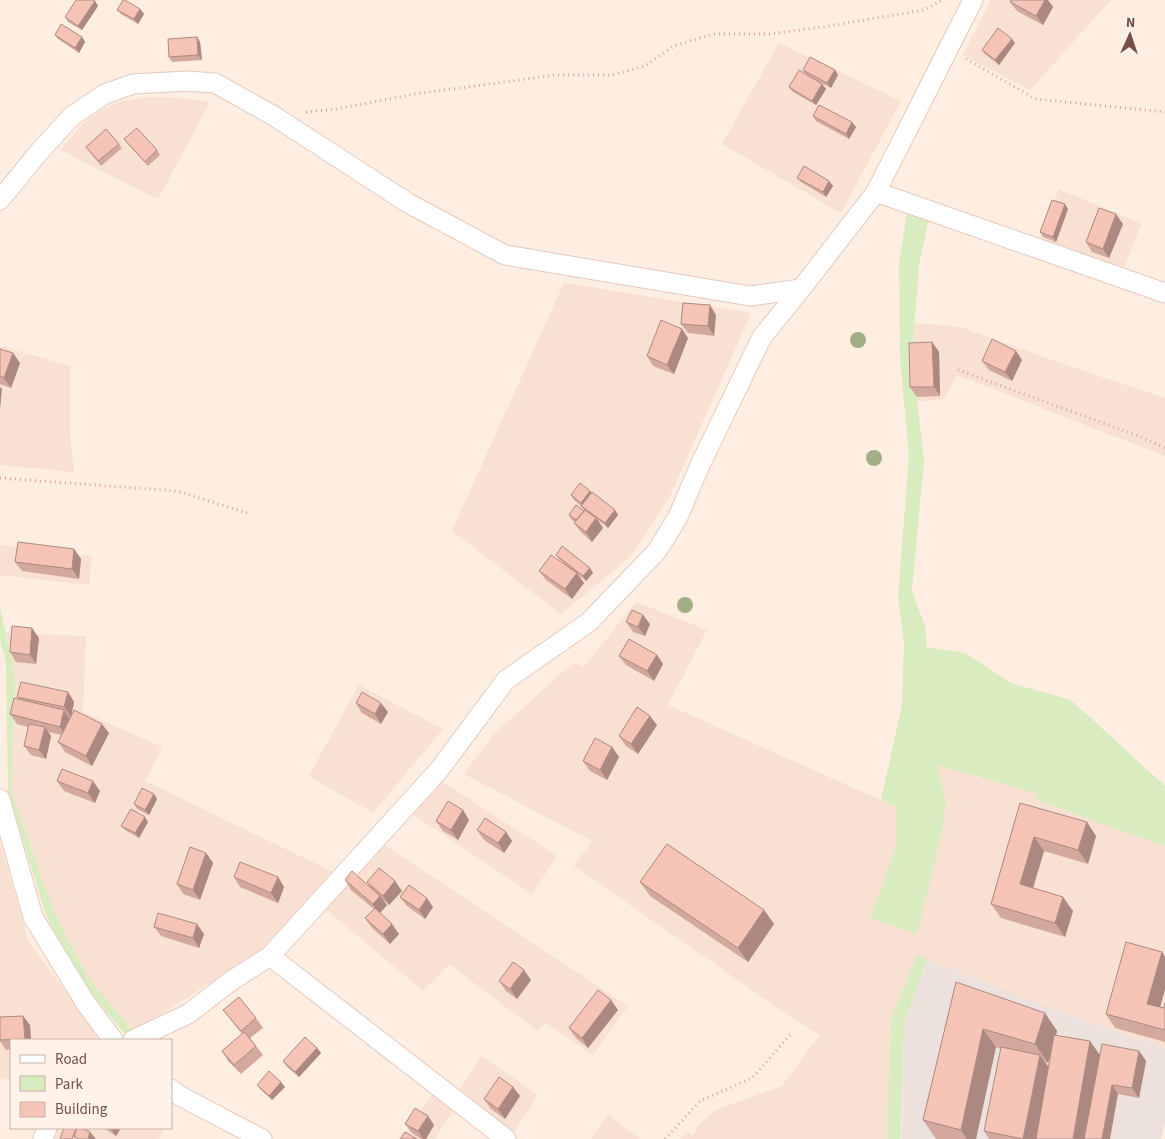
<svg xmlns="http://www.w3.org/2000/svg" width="1165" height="1139" font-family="'Source Sans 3',sans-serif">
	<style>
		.residential { fill: #f8e0d2 }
		.industrial { fill: #ece1dd }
		.green { fill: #d9ecbf }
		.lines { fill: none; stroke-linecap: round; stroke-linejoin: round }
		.street-casing { stroke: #e5cabf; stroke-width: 21 }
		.path { stroke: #daa79a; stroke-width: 3; stroke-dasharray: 1 4; stroke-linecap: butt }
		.street { stroke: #fff; stroke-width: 19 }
		.tree { fill: #a3ad86 }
		.wall { fill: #d3a99d; fill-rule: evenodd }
		.shaded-wall { fill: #ac8980 }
		.building { fill: #f5c4b7; stroke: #ac8980 }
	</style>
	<rect width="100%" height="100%" fill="#feede1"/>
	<!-- residential -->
	<g class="residential">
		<path d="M 991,0 L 1111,0 L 1030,90 L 963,55 Z"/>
		<path d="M 779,43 L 901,101 L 841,213 L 722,144 Z"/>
		<path d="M 149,97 L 180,98 L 210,102 L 158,199 L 61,150 L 83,123 L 105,108 L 122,101 Z"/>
		<path d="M 1059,189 L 1141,224 L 1124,268 L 1040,239 Z"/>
		<path d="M 564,283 L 751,313 L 670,496 L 630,557 L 561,614 L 452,531 Z"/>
		<path d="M 915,323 L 960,327 L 1089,373 L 1165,398 L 1165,456 L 957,375 L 943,400 L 917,401 L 912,357 Z"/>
		<path d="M 0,347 L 5,347 L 70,366 L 70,434 L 74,472 L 0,465 Z"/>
		<path d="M 0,545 L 92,556 L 89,585 L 0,575 Z"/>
		<path d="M 636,602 L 707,630 L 668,705 L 896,807 L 896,848 L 870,918 L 941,836 L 946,801 L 936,765 L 1038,794 L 1037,800 L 1165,846 L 1165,1048 L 1047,1007 L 917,955 L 891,1019 L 887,1139 L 680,1139 L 686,1132 L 693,1136 L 698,1126 L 716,1110 L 782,1086 L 811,1046 L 821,1036 L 792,1018 L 574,866 L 592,841 L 464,774 L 494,734 L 573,663 L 584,667 Z"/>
		<path d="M 6,633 L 86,636 L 83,712 L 162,747 L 145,781 L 333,872 L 293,917 L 258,952 L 134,1032 L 89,979 L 54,912 L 11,789 L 15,683 L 13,662 Z"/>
		<path d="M 359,685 L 443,729 L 373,813 L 309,776 Z"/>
		<path d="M 440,780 L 557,856 L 532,894 L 411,813 Z"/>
		<path d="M 0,843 L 29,942 L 99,1037 L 95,1040 L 11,1040 L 11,1081 L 0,1078 Z"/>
		<path d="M 383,844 L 628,1006 L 593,1055 L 545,1022 L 538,1031 L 449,964 L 423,991 L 323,907 Z"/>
		<path d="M 481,1056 L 538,1095 L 512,1135 L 458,1093 Z"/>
		<path d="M 433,1094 L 454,1109 L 435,1139 L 401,1139 Z"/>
		<path d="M 608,1115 L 640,1139 L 591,1139 Z"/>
		<path d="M 56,1128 L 165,1128 L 159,1139 L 52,1139 Z"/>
	</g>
	<!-- industrial -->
	<path class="industrial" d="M 927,959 L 1047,1007 L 1165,1048 L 1165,1122 L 1161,1139 L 902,1139 L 904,1024 Z"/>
	<!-- green -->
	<g class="green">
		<path d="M 908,208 L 930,214 L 919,264 L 912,357 L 924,460 L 912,591 L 925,626 L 927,647 L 965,653 L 1011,683 L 1071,700 L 1165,786 L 1165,846 L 1036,800 L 1038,794 L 937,765 L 946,801 L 941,836 L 917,934 L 870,918 L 896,848 L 896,807 L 881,800 L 902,705 L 904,642 L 898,596 L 909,457 L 900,359 L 899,263 Z"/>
		<path d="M 0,608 L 13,663 L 15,683 L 11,789 L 54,912 L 89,979 L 134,1032 L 125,1034 L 80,980 L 45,913 L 8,791 L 6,663 L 0,640 Z"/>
		<path d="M 917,955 L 927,959 L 904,1024 L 901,1139 L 887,1139 L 891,1019 Z"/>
	</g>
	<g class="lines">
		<defs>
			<g id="street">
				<path d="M 876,192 L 1165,293"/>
				<path d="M 0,200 L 39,152 L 72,116 L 105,94 L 133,84 L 187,81 L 215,83 L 274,116 L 408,203 L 505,255 L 750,296 L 801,289"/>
				<path d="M 0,799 L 33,917 L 85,1002 L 113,1040"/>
				<path d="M 270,956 L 506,1139"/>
				<path d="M 133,1040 L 188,1014 L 231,981 L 270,956 L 439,770 L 506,680 L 589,622 L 657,551 L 678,517 L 700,465 L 762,337 L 801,289 L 876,192 L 973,0"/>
				<path d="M 171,1089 L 180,1096 L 262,1139"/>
				<path d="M 43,1139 L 47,1128"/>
			</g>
		</defs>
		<!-- street casing -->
		<use href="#street" class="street-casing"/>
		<!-- path -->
		<g class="path">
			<path d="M 966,59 L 1036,99 L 1165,112"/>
			<path d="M 306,112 L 336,109 L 415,94 L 556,75 L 612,75 L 645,66 L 674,46 L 713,34 L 769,34 L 823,27 L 924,10 L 942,0"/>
			<path d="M 958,370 L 1136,435 L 1165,448"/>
			<path d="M 0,478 L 177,491 L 250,514"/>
			<path d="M 665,1139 L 700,1101 L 752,1078 L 793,1032"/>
		</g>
		<!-- street -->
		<use href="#street" class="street"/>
	</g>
	<!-- trees -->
	<g class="tree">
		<circle cx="858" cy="340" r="8"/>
		<circle cx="874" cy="458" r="8"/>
		<circle cx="685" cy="605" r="8"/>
	</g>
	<!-- wall -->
	<g class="wall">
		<path d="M 1011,0 L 1048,0 L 1053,7 L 1043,25 L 1017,11 L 1010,2 Z"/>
		<path d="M 95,1 L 98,6 L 82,30 L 68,22 L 65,17 Z"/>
		<path d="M 140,9 L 144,14 L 138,24 L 121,14 L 117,10 Z"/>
		<path d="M 55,35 L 82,37 L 85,42 L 79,53 L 58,39 Z"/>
		<path d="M 197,37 L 200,42 L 202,60 L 172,62 L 169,57 Z"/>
		<path d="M 1015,43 L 999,65 L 985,54 L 982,50 Z"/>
		<path d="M 803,70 L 835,70 L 838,75 L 831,88 L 817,81 L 822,84 L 826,89 L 816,105 L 793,92 L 789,87 L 806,74 Z"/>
		<path d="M 813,116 L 856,127 L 849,139 L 816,121 Z"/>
		<path d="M 124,139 L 157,150 L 160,155 L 148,166 L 128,144 Z"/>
		<path d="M 119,144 L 122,148 L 101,166 L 86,147 Z"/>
		<path d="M 797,178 L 829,181 L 833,186 L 826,197 L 801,182 Z"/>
		<path d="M 1068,209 L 1056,242 L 1043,237 L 1040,232 Z"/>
		<path d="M 1123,224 L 1109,258 L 1092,252 L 1086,242 Z"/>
		<path d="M 716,315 L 714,336 L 688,333 L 681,324 Z"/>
		<path d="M 688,338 L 674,374 L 653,366 L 647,356 Z"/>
		<path d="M 932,342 L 939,352 L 940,396 L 917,397 L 910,387 Z"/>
		<path d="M 0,349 L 20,363 L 11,388 L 0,384 Z"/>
		<path d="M 1016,351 L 1022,360 L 1012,381 L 989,370 L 982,361 Z"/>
		<path d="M 590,491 L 615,510 L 618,515 L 608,528 L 598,520 L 603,528 L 592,542 L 581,532 L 574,523 L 575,522 L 572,520 L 569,515 L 584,510 L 581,506 L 574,500 L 571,495 Z"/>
		<path d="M 74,549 L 81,559 L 79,579 L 22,571 L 15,562 Z"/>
		<path d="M 556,555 L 590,568 L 593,573 L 586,581 L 578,574 L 584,583 L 572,599 L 546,580 L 539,571 L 572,570 L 559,559 Z"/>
		<path d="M 626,622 L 650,624 L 645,636 L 633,632 Z"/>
		<path d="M 39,638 L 36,664 L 16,662 L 10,652 Z"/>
		<path d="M 657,655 L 663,664 L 654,681 L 626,665 L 619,656 Z"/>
		<path d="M 68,692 L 74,702 L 71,717 L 109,733 L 92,766 L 65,752 L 58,742 L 62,735 L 48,732 L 51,736 L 46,759 L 31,755 L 24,746 L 28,727 L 17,724 L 10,714 L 19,699 L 17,697 Z"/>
		<path d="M 356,703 L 388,712 L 381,724 L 362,713 Z"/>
		<path d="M 657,725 L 638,754 L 626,746 L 619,736 Z"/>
		<path d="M 612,747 L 619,757 L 607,780 L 590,771 L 583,761 Z"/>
		<path d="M 57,781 L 100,791 L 95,803 L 64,791 Z"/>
		<path d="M 154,794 L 157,799 L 149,815 L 137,809 L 134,804 Z"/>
		<path d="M 1020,803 L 1096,836 L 1088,864 L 1044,851 L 1033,888 L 1073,911 L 1065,937 L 1001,918 L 991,904 Z"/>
		<path d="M 469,820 L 458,840 L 443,831 L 436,821 Z"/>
		<path d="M 148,822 L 139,838 L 125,830 L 121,826 Z"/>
		<path d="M 477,830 L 506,832 L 512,841 L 504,853 L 484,840 Z"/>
		<path d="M 206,853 L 213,863 L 200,900 L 183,894 L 177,884 Z"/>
		<path d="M 234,877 L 278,877 L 284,887 L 278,903 L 240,887 Z"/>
		<path d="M 345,880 L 371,888 L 367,882 L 402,891 L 389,905 L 382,899 L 387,905 L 380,913 L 399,934 L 390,944 L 372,928 L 365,918 L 374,909 L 351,890 Z"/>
		<path d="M 640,882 L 764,910 L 774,924 L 748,962 L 650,896 Z"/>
		<path d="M 400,897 L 433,907 L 425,919 L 407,906 Z"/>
		<path d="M 154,927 L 204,934 L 199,948 L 161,936 Z"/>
		<path d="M 1162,952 L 1165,957 L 1165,989 L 1160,1007 L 1164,1008 L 1165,1003 L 1165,1042 L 1115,1028 L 1106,1014 Z"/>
		<path d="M 531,980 L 517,999 L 506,991 L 499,981 Z"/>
		<path d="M 956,982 L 1057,1031 L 1056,1035 L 1100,1055 L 1139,1051 L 1146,1061 L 1139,1098 L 1118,1094 L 1036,1139 L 989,1139 L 984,1131 L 1001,1049 L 996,1047 L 976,1139 L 936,1139 L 923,1120 ZM 1052,1049 L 1049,1067 L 1045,1062 L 1048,1063 Z"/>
		<path d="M 223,1010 L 256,1018 L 263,1028 L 250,1038 L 263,1055 L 241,1074 L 228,1061 L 222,1051 L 242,1034 Z"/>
		<path d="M 618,1010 L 588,1048 L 576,1038 L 569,1028 Z"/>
		<path d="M 0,1017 L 30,1025 L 31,1040 L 11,1040 L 11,1049 L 6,1050 L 0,1041 Z"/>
		<path d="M 317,1048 L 321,1053 L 299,1077 L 286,1066 L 283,1061 Z"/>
		<path d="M 257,1085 L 285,1087 L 272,1100 L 260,1089 Z"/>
		<path d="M 513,1087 L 520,1096 L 505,1119 L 491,1109 L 484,1099 Z"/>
		<path d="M 405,1124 L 434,1125 L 426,1139 L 421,1139 L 412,1133 Z"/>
		<path d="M 104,1128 L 121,1128 L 116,1136 Z"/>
	</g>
	<!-- shaded-wall -->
	<g class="shaded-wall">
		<path d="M 1045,0 L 1048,0 L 1053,7 L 1043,25 L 1036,16 Z"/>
		<path d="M 95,1 L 98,6 L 82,30 L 78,26 Z"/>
		<path d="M 140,9 L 144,14 L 138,24 L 134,19 Z"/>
		<path d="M 82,37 L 85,42 L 79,53 L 75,48 Z"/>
		<path d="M 197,37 L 200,42 L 202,60 L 198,55 Z"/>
		<path d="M 1012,39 L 1015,43 L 999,65 L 995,60 Z"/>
		<path d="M 835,70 L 838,75 L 831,88 L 827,83 Z"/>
		<path d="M 822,84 L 826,89 L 816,105 L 812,101 Z"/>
		<path d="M 852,122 L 856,127 L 849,139 L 846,134 Z"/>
		<path d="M 829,181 L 833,186 L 826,197 L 823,192 Z"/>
		<path d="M 1065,204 L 1068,209 L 1056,242 L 1053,237 Z"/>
		<path d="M 1116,214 L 1123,224 L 1109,258 L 1103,249 Z"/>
		<path d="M 710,305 L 716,315 L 714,336 L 708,326 Z"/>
		<path d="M 682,329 L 688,338 L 674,374 L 667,365 Z"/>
		<path d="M 932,342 L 939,352 L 940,396 L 934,387 Z"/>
		<path d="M 1016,351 L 1022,360 L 1012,381 L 1005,372 Z"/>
		<path d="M 13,353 L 20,363 L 11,388 L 4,378 Z"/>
		<path d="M 0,387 L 2,389 L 0,409 Z"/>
		<path d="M 590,491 L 594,496 L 585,508 L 581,503 Z"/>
		<path d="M 615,510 L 618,515 L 608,528 L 605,523 Z"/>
		<path d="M 596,518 L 603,528 L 592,542 L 586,532 Z"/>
		<path d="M 74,549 L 81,559 L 79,579 L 72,569 Z"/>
		<path d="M 590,568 L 593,573 L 586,581 L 583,576 Z"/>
		<path d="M 577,573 L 584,583 L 572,599 L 565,589 Z"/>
		<path d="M 643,615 L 650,624 L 645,636 L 638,627 Z"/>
		<path d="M 32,628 L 39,638 L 36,664 L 30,655 Z"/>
		<path d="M 657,655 L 663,664 L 654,681 L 647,671 Z"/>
		<path d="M 68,692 L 74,702 L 71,717 L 64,707 Z"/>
		<path d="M 381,703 L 388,712 L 381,724 L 375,714 Z"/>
		<path d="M 64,710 L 70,720 L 66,736 L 60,727 Z"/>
		<path d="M 650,716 L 657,725 L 638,754 L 631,744 Z"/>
		<path d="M 102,724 L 109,733 L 92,766 L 86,756 Z"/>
		<path d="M 45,727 L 51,736 L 46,759 L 39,750 Z"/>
		<path d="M 612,747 L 619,757 L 607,780 L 600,770 Z"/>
		<path d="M 93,781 L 100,791 L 95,803 L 88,793 Z"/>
		<path d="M 154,794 L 157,799 L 149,815 L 145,810 Z"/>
		<path d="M 463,810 L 469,820 L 458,840 L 451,830 Z"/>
		<path d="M 145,817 L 148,822 L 139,838 L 135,833 Z"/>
		<path d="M 1087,822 L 1096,836 L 1088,864 L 1078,850 Z"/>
		<path d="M 506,832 L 512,841 L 504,853 L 498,843 Z"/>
		<path d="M 1034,837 L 1044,851 L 1030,898 L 1020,884 Z"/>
		<path d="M 206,853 L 213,863 L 200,900 L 193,890 Z"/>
		<path d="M 278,877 L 284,887 L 278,903 L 271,893 Z"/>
		<path d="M 395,881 L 402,891 L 389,905 L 383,896 Z"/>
		<path d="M 380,896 L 387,905 L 379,914 L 373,904 Z"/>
		<path d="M 1063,897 L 1073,911 L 1065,937 L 1055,923 Z"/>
		<path d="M 427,898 L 433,907 L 425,919 L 419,910 Z"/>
		<path d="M 764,910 L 774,924 L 748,962 L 738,948 Z"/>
		<path d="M 197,924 L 204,934 L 199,948 L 193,938 Z"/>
		<path d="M 392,924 L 399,934 L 390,944 L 383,934 Z"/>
		<path d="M 1162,952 L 1165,957 L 1165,989 L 1157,1018 L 1147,1004 Z"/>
		<path d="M 524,970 L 531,980 L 517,999 L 510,989 Z"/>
		<path d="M 611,1000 L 618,1010 L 588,1048 L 582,1038 Z"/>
		<path d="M 1045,1013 L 1057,1031 L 1048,1063 L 1035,1044 Z"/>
		<path d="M 23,1016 L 30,1025 L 31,1040 L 26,1040 L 25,1039 Z"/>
		<path d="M 983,1029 L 996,1047 L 976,1139 L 967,1139 L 961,1130 Z"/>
		<path d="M 1090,1041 L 1100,1055 L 1086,1139 L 1073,1139 Z"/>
		<path d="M 317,1048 L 321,1053 L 299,1077 L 295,1072 Z"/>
		<path d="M 1139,1051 L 1146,1061 L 1139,1098 L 1132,1088 Z"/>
		<path d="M 1040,1055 L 1050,1069 L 1036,1139 L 1023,1139 Z"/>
		<path d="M 281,1082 L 285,1087 L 272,1100 L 269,1096 Z"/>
		<path d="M 1112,1085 L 1118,1094 L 1110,1139 L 1102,1139 Z"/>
		<path d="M 513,1087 L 520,1096 L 505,1119 L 498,1109 Z"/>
		<path d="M 428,1116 L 434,1125 L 426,1139 L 423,1139 L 418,1131 Z"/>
		<path d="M 110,1128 L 121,1128 L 116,1136 Z"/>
		<path d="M 90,1132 L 96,1139 L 88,1139 Z"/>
	</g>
	<!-- building -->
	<g class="building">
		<path d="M 76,0 L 93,0 L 95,1 L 78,26 L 65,17 Z"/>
		<path d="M 123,0 L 125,0 L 140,9 L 134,19 L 117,10 Z"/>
		<path d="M 1011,0 L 1045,0 L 1036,16 L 1010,2 Z"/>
		<path d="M 61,24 L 82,37 L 75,48 L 55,35 Z"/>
		<path d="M 998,28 L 1012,39 L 995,60 L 982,50 Z"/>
		<path d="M 197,37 L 198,55 L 169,57 L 168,39 Z"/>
		<path d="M 810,57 L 835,70 L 827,83 L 803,70 Z"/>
		<path d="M 799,70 L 822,84 L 812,101 L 789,87 Z"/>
		<path d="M 819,105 L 852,122 L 846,134 L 813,116 Z"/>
		<path d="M 137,128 L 157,150 L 145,162 L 124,139 Z"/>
		<path d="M 106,129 L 119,144 L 98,161 L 86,147 Z"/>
		<path d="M 804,166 L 829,181 L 823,192 L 797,178 Z"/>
		<path d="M 1052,200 L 1065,204 L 1053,237 L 1040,232 Z"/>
		<path d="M 1099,208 L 1116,214 L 1103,249 L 1086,242 Z"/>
		<path d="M 683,303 L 710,305 L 708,326 L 681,324 Z"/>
		<path d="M 661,320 L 682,329 L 667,365 L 647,356 Z"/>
		<path d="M 992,339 L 1016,351 L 1005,372 L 982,361 Z"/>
		<path d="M 932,342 L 934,387 L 910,387 L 909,343 Z"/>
		<path d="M 0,349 L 13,353 L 4,378 L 0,376 Z"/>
		<path d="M 580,483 L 590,491 L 581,503 L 571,495 Z"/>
		<path d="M 592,492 L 615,510 L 605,523 L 581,506 Z"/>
		<path d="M 576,505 L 584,511 L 576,520 L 569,515 Z"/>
		<path d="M 585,510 L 596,518 L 586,532 L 574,523 Z"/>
		<path d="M 18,542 L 74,549 L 72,569 L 15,562 Z"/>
		<path d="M 562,546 L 590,568 L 583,576 L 556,555 Z"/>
		<path d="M 551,555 L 577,573 L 565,589 L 539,571 Z"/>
		<path d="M 632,610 L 643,615 L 638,627 L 626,622 Z"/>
		<path d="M 12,626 L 32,628 L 30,655 L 10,652 Z"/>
		<path d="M 629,639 L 657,655 L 647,671 L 619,656 Z"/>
		<path d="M 21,682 L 68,692 L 64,707 L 17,697 Z"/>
		<path d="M 362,692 L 381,703 L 375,714 L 356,703 Z"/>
		<path d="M 14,698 L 64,710 L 60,727 L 10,714 Z"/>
		<path d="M 637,707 L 650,716 L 631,744 L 619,736 Z"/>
		<path d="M 74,710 L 102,724 L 86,756 L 58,742 Z"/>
		<path d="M 29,724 L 45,727 L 39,750 L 24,746 Z"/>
		<path d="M 595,738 L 612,747 L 600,770 L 583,761 Z"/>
		<path d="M 62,769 L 93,781 L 88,793 L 57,781 Z"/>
		<path d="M 142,788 L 154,794 L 145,810 L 134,804 Z"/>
		<path d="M 448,801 L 463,810 L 451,830 L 436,821 Z"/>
		<path d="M 1020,803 L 1087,822 L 1078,850 L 1034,837 L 1020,884 L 1063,897 L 1055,923 L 991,904 Z"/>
		<path d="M 131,809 L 145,817 L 135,833 L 121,826 Z"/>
		<path d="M 485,818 L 506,832 L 498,843 L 477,830 Z"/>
		<path d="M 667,844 L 764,910 L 738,948 L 640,882 Z"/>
		<path d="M 190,847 L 206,853 L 193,890 L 177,884 Z"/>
		<path d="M 240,862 L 278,877 L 271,893 L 234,877 Z"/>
		<path d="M 379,868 L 395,881 L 383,896 L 367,882 Z"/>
		<path d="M 352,871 L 380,896 L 373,904 L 345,880 Z"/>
		<path d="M 409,885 L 427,898 L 419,910 L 400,897 Z"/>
		<path d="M 375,908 L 392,924 L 383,934 L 365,918 Z"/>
		<path d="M 158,913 L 197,924 L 193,938 L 154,927 Z"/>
		<path d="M 1126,942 L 1162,952 L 1147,1004 L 1164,1008 L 1165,1003 L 1165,1030 L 1106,1014 Z"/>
		<path d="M 513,962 L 524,970 L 510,989 L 499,981 Z"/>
		<path d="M 956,982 L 1045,1013 L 1035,1044 L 983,1029 L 961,1130 L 923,1120 Z"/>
		<path d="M 598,990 L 611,1000 L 582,1038 L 569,1028 Z"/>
		<path d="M 239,997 L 256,1018 L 241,1031 L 223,1010 Z"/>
		<path d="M 23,1016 L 25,1039 L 0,1040 L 0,1017 Z"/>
		<path d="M 244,1032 L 256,1046 L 234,1065 L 222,1051 Z"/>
		<path d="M 1054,1035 L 1090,1041 L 1073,1139 L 1036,1139 Z"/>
		<path d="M 305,1037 L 317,1048 L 295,1072 L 283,1061 Z"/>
		<path d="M 1102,1044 L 1139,1051 L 1132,1088 L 1112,1085 L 1102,1139 L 1084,1139 Z"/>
		<path d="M 1001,1047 L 1040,1055 L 1023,1139 L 984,1131 Z"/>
		<path d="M 269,1071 L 281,1082 L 269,1096 L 257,1085 Z"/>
		<path d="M 499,1077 L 513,1087 L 498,1109 L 484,1099 Z"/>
		<path d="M 415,1108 L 428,1116 L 418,1131 L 405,1124 Z"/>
		<path d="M 64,1128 L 76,1128 L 72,1139 L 60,1139 Z"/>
		<path d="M 77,1128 L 81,1128 L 90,1132 L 88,1139 L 79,1139 L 74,1137 Z"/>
		<path d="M 405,1132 L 417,1139 L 400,1139 Z"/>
	</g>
	<!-- legend -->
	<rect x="10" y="1039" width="162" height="90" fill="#fff2e9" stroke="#c9b1a8"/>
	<rect x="20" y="1055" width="25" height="8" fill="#ffffff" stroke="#c9b1a8"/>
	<text x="55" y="1064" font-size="15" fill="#774f46">Road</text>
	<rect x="20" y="1076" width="25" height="15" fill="#d9ecbf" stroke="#c9b1a8"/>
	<text x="55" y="1089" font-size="15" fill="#774f46">Park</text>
	<rect x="20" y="1102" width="25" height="15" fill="#f5c4b7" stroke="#c9b1a8"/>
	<text x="55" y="1114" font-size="15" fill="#774f46">Building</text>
	<!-- north arrow -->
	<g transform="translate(1130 35) rotate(3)" stroke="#fff2e9" stroke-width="4" paint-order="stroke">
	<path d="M0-4L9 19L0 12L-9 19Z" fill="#774f46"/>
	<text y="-8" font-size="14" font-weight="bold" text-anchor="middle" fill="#774f46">N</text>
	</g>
</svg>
